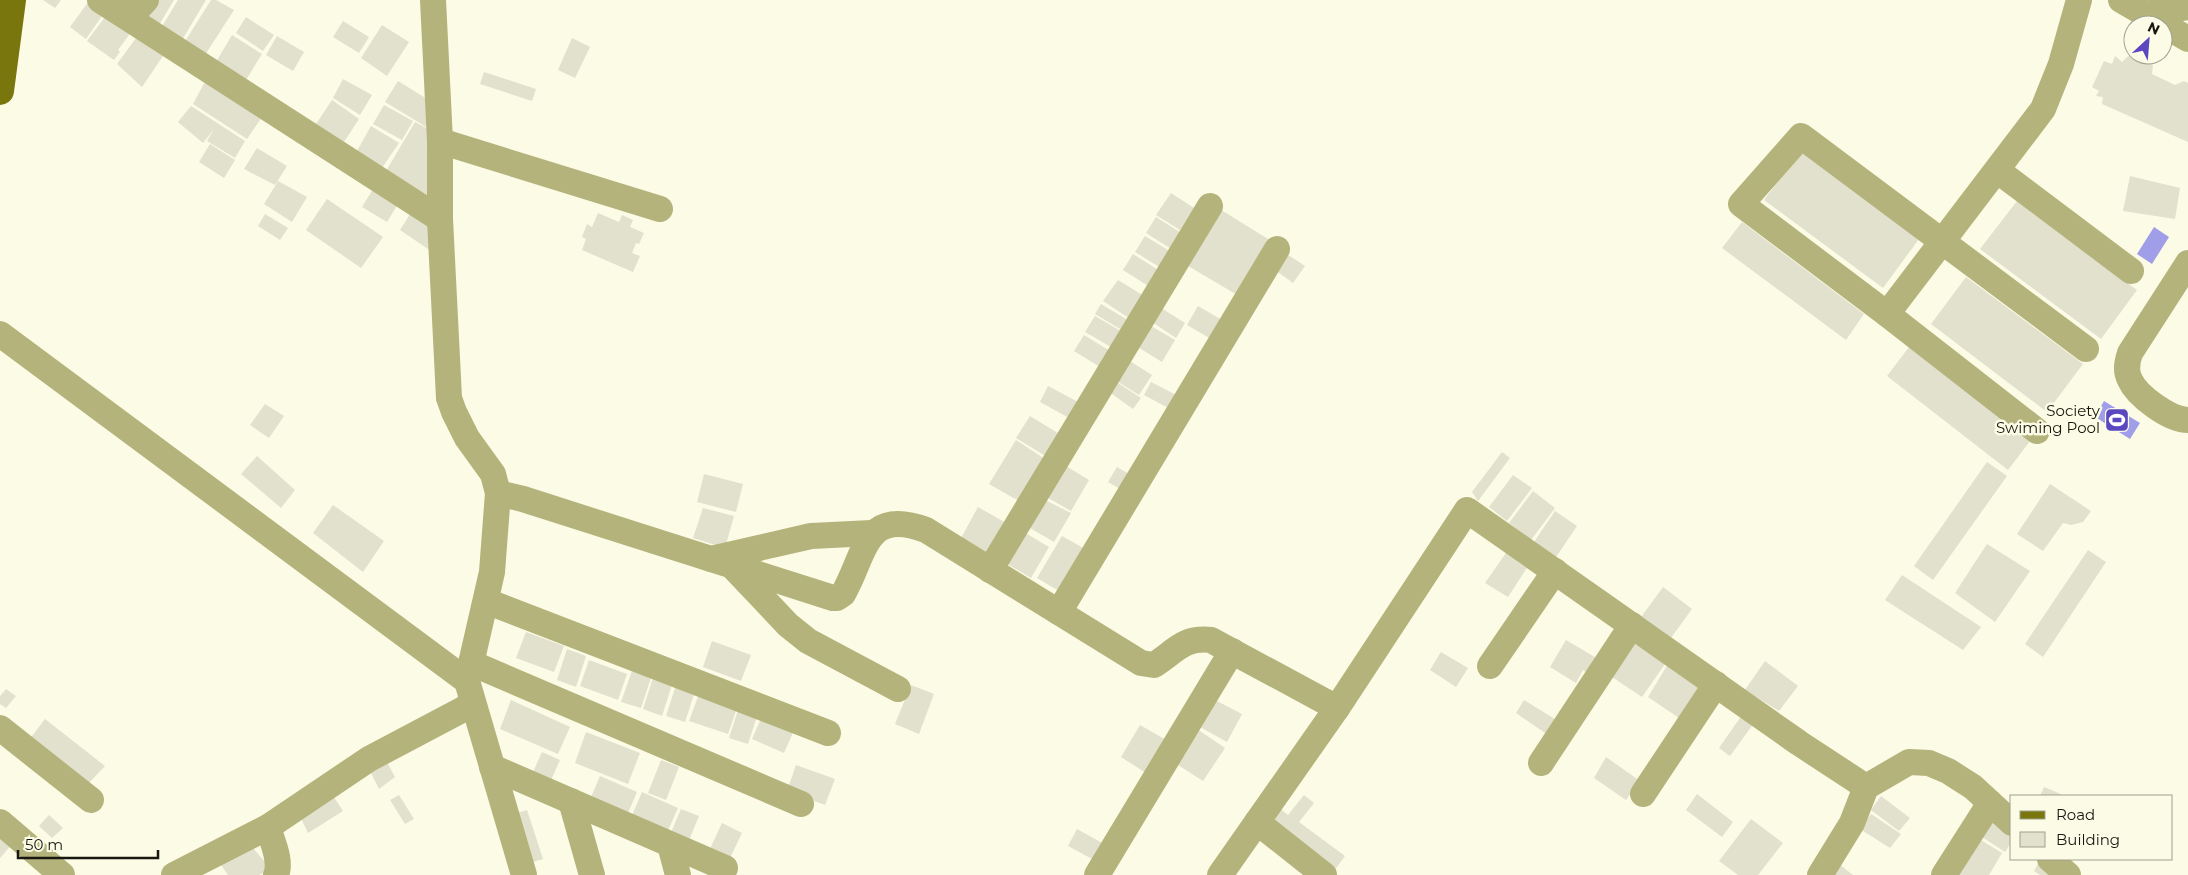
<svg xmlns="http://www.w3.org/2000/svg" width="2188" height="875" font-family="Montserrat,sans-serif">
	<style>
		.water { fill: #a09ee9 }
		.building { fill: #e1e1cd }
		.lines { fill: none; stroke-linecap: round; stroke-linejoin: round }
		.minor { stroke: #b4b37b; stroke-width: 26 }
		.major { stroke: #7a760e; stroke-width: 28 }
		.labels { text-anchor: middle; stroke-width: 5; stroke-linejoin: round; paint-order: stroke }
		.poi-label { font-size: 15px; fill: #171710; stroke: #fbfbe6; text-anchor: end }
	</style>
	<rect width="100%" height="100%" fill="#fbfbe6"/>
	<!-- water -->
	<g class="water">
		<path d="M 2154,227 L 2169,237 L 2152,264 L 2137,254 Z"/>
		<path d="M 2104,401 L 2140,423 L 2130,439 L 2095,417 Z"/>
	</g>
	<!-- building -->
	<g class="building">
		<path d="M 43,0 L 61,0 L 55,8 Z"/>
		<path d="M 154,0 L 174,0 L 159,25 L 145,16 Z"/>
		<path d="M 178,0 L 206,0 L 182,40 L 161,28 Z"/>
		<path d="M 211,0 L 216,0 L 234,10 L 205,55 L 184,43 Z"/>
		<path d="M 89,1 L 104,13 L 86,39 L 70,27 Z"/>
		<path d="M 108,13 L 132,31 L 118,50 L 120,52 L 114,60 L 87,41 Z"/>
		<path d="M 246,17 L 274,35 L 263,51 L 236,33 Z"/>
		<path d="M 343,21 L 369,37 L 359,53 L 333,37 Z"/>
		<path d="M 382,25 L 409,42 L 387,76 L 361,58 Z"/>
		<path d="M 139,34 L 165,53 L 142,87 L 117,64 Z"/>
		<path d="M 232,35 L 262,54 L 246,80 L 216,62 Z"/>
		<path d="M 277,36 L 304,52 L 293,71 L 266,55 Z"/>
		<path d="M 572,38 L 590,47 L 575,78 L 558,70 Z"/>
		<path d="M 2133,54 L 2153,65 L 2152,74 L 2175,85 L 2184,81 L 2188,83 L 2188,142 L 2102,104 L 2103,97 L 2096,96 L 2099,91 L 2092,87 L 2104,61 L 2112,64 L 2115,56 L 2122,62 L 2127,57 Z"/>
		<path d="M 484,72 L 536,89 L 532,101 L 480,84 Z"/>
		<path d="M 207,78 L 264,114 L 247,139 L 193,104 Z"/>
		<path d="M 343,79 L 372,95 L 360,115 L 333,98 Z"/>
		<path d="M 398,81 L 432,102 L 428,128 L 385,102 Z"/>
		<path d="M 332,100 L 359,119 L 344,142 L 316,124 Z"/>
		<path d="M 384,105 L 413,121 L 402,140 L 373,124 Z"/>
		<path d="M 191,106 L 245,141 L 235,158 L 207,141 L 214,129 L 203,143 L 178,122 Z"/>
		<path d="M 415,122 L 436,133 L 434,199 L 386,171 Z"/>
		<path d="M 371,126 L 399,143 L 382,168 L 357,151 Z"/>
		<path d="M 210,144 L 235,160 L 224,178 L 199,162 Z"/>
		<path d="M 257,148 L 287,166 L 275,185 L 244,169 Z"/>
		<path d="M 1803,149 L 1919,239 L 1883,288 L 1764,200 Z"/>
		<path d="M 2130,176 L 2180,188 L 2175,219 L 2123,211 Z"/>
		<path d="M 278,181 L 307,197 L 292,222 L 264,204 Z"/>
		<path d="M 375,186 L 400,201 L 387,222 L 362,207 Z"/>
		<path d="M 1171,193 L 1194,208 L 1180,230 L 1156,215 Z"/>
		<path d="M 327,199 L 383,237 L 361,268 L 306,230 Z"/>
		<path d="M 2017,201 L 2137,290 L 2101,339 L 1980,249 Z"/>
		<path d="M 1218,208 L 1273,242 L 1239,296 L 1183,263 Z"/>
		<path d="M 412,211 L 435,224 L 434,253 L 400,230 Z"/>
		<path d="M 598,213 L 619,222 L 622,215 L 633,220 L 630,227 L 644,233 L 639,244 L 636,243 L 632,253 L 640,256 L 633,272 L 582,250 L 586,239 L 582,237 L 587,224 L 592,227 Z"/>
		<path d="M 265,214 L 288,228 L 280,240 L 258,226 Z"/>
		<path d="M 1156,217 L 1186,236 L 1176,252 L 1146,233 Z"/>
		<path d="M 1742,222 L 1864,314 L 1846,340 L 1722,248 Z"/>
		<path d="M 1145,236 L 1176,255 L 1166,271 L 1135,252 Z"/>
		<path d="M 1282,251 L 1305,266 L 1293,283 L 1271,267 Z"/>
		<path d="M 1133,254 L 1163,273 L 1153,289 L 1123,270 Z"/>
		<path d="M 1966,277 L 2083,364 L 2047,412 L 1931,324 Z"/>
		<path d="M 1118,280 L 1149,299 L 1135,322 L 1103,301 Z"/>
		<path d="M 1101,304 L 1131,322 L 1125,332 L 1095,314 Z"/>
		<path d="M 1158,306 L 1185,323 L 1176,338 L 1149,320 Z"/>
		<path d="M 1198,306 L 1222,320 L 1211,339 L 1187,325 Z"/>
		<path d="M 1095,316 L 1126,334 L 1116,350 L 1085,332 Z"/>
		<path d="M 1146,323 L 1175,340 L 1162,362 L 1133,344 Z"/>
		<path d="M 1084,335 L 1115,354 L 1105,370 L 1074,351 Z"/>
		<path d="M 1909,347 L 2030,441 L 2008,470 L 1887,376 Z"/>
		<path d="M 1125,358 L 1152,375 L 1139,395 L 1112,378 Z"/>
		<path d="M 1112,379 L 1141,398 L 1133,409 L 1105,389 Z"/>
		<path d="M 1151,382 L 1180,397 L 1172,410 L 1144,395 Z"/>
		<path d="M 1048,386 L 1080,403 L 1071,419 L 1040,402 Z"/>
		<path d="M 265,404 L 284,416 L 269,438 L 250,425 Z"/>
		<path d="M 1030,416 L 1061,435 L 1047,457 L 1016,438 Z"/>
		<path d="M 1016,440 L 1045,459 L 1019,501 L 989,484 Z"/>
		<path d="M 1502,452 L 1510,458 L 1478,501 L 1472,492 Z"/>
		<path d="M 257,456 L 295,490 L 281,508 L 241,474 Z"/>
		<path d="M 1987,462 L 2007,476 L 1933,580 L 1914,566 Z"/>
		<path d="M 1061,463 L 1089,480 L 1071,511 L 1041,494 Z"/>
		<path d="M 1117,467 L 1129,474 L 1120,489 L 1108,482 Z"/>
		<path d="M 704,474 L 743,484 L 736,512 L 697,502 Z"/>
		<path d="M 1513,475 L 1532,488 L 1507,521 L 1489,507 Z"/>
		<path d="M 2050,484 L 2091,511 L 2083,522 L 2071,525 L 2063,523 L 2043,551 L 2017,534 Z"/>
		<path d="M 1533,491 L 1555,508 L 1531,540 L 1509,523 Z"/>
		<path d="M 1039,497 L 1071,513 L 1054,542 L 1023,524 Z"/>
		<path d="M 333,505 L 384,541 L 363,572 L 313,533 Z"/>
		<path d="M 978,507 L 1006,523 L 987,553 L 960,540 Z"/>
		<path d="M 703,508 L 734,516 L 725,548 L 693,538 Z"/>
		<path d="M 1555,511 L 1577,526 L 1556,557 L 1534,542 Z"/>
		<path d="M 1022,531 L 1049,547 L 1031,578 L 1004,562 Z"/>
		<path d="M 1062,536 L 1085,549 L 1059,591 L 1037,578 Z"/>
		<path d="M 1987,544 L 2030,571 L 1995,622 L 1955,593 Z"/>
		<path d="M 1508,550 L 1530,563 L 1508,597 L 1485,583 Z"/>
		<path d="M 2088,550 L 2106,562 L 2043,657 L 2025,644 Z"/>
		<path d="M 1902,575 L 1981,627 L 1963,650 L 1885,600 Z"/>
		<path d="M 1663,587 L 1692,609 L 1668,642 L 1639,620 Z"/>
		<path d="M 526,632 L 564,646 L 554,672 L 516,658 Z"/>
		<path d="M 1566,640 L 1598,659 L 1589,674 L 1583,670 L 1576,683 L 1550,667 Z"/>
		<path d="M 712,641 L 751,655 L 741,681 L 703,667 Z"/>
		<path d="M 1634,643 L 1665,664 L 1642,697 L 1612,677 Z"/>
		<path d="M 567,649 L 586,656 L 576,687 L 557,680 Z"/>
		<path d="M 1441,652 L 1468,668 L 1456,687 L 1430,670 Z"/>
		<path d="M 589,660 L 627,674 L 618,700 L 580,686 Z"/>
		<path d="M 1765,661 L 1798,686 L 1779,711 L 1745,690 Z"/>
		<path d="M 1668,664 L 1701,685 L 1679,718 L 1648,697 Z"/>
		<path d="M 632,671 L 651,678 L 641,708 L 621,702 Z"/>
		<path d="M 653,678 L 672,685 L 662,716 L 643,709 Z"/>
		<path d="M 676,685 L 695,691 L 685,722 L 666,716 Z"/>
		<path d="M 911,685 L 934,694 L 919,734 L 895,724 Z"/>
		<path d="M 6,689 L 16,696 L 6,708 L 0,704 L 0,696 Z"/>
		<path d="M 699,694 L 737,708 L 728,734 L 689,721 Z"/>
		<path d="M 511,700 L 570,727 L 558,754 L 500,729 Z"/>
		<path d="M 1215,700 L 1242,714 L 1227,742 L 1200,727 Z"/>
		<path d="M 1524,700 L 1558,721 L 1548,735 L 1516,713 Z"/>
		<path d="M 739,707 L 758,713 L 748,744 L 729,738 Z"/>
		<path d="M 763,714 L 795,728 L 784,753 L 752,739 Z"/>
		<path d="M 1742,715 L 1754,723 L 1730,756 L 1719,748 Z"/>
		<path d="M 45,719 L 105,766 L 87,785 L 29,740 Z"/>
		<path d="M 1140,725 L 1168,741 L 1149,775 L 1121,757 Z"/>
		<path d="M 1197,729 L 1225,748 L 1203,781 L 1175,763 Z"/>
		<path d="M 586,732 L 640,753 L 628,784 L 575,763 Z"/>
		<path d="M 542,752 L 560,760 L 547,789 L 529,781 Z"/>
		<path d="M 383,755 L 395,777 L 379,789 L 367,765 Z"/>
		<path d="M 1606,757 L 1640,781 L 1626,800 L 1594,778 Z"/>
		<path d="M 661,760 L 679,767 L 666,800 L 648,793 Z"/>
		<path d="M 796,765 L 835,779 L 825,805 L 787,791 Z"/>
		<path d="M 600,776 L 637,792 L 626,818 L 589,802 Z"/>
		<path d="M 2044,787 L 2061,794 L 2060,796 L 2040,796 Z"/>
		<path d="M 330,791 L 343,811 L 308,833 L 298,812 Z"/>
		<path d="M 642,792 L 678,808 L 666,835 L 630,820 Z"/>
		<path d="M 1697,794 L 1733,822 L 1722,837 L 1686,810 Z"/>
		<path d="M 399,795 L 414,819 L 405,824 L 390,800 Z"/>
		<path d="M 1304,795 L 1314,803 L 1299,822 L 1345,856 L 1331,875 L 1271,817 L 1278,807 L 1288,815 Z"/>
		<path d="M 1881,796 L 1910,818 L 1899,831 L 1871,810 Z"/>
		<path d="M 681,809 L 699,816 L 687,845 L 669,837 Z"/>
		<path d="M 527,810 L 543,859 L 530,863 L 513,814 Z"/>
		<path d="M 1871,814 L 1901,834 L 1890,848 L 1860,829 Z"/>
		<path d="M 49,815 L 63,828 L 52,838 L 39,826 Z"/>
		<path d="M 1996,815 L 2012,828 L 2012,841 L 2005,852 L 1982,837 Z"/>
		<path d="M 1751,819 L 1783,843 L 1758,875 L 1738,875 L 1719,861 Z"/>
		<path d="M 722,823 L 742,833 L 729,860 L 709,851 Z"/>
		<path d="M 1077,829 L 1104,844 L 1094,860 L 1068,846 Z"/>
		<path d="M 0,830 L 14,842 L 0,858 Z"/>
		<path d="M 1981,840 L 2002,853 L 1989,875 L 1959,875 Z"/>
		<path d="M 253,848 L 271,869 L 259,875 L 228,875 L 221,865 Z"/>
		<path d="M 2039,862 L 2053,875 L 2040,875 L 2034,871 Z"/>
		<path d="M 1839,864 L 1853,875 L 1830,875 Z"/>
	</g>
	<g class="lines">
		<!-- minor -->
		<g class="minor">
			<path d="M 100,0 L 440,219"/>
			<path d="M 433,0 L 440,141 L 440,219 L 449,398 L 454,412 L 467,438 L 493,474 L 498,493 L 492,572 L 467,681"/>
			<path d="M 2121,0 L 2188,39"/>
			<path d="M 113,1 L 134,13 L 146,0"/>
			<path d="M 2144,14 L 2188,7"/>
			<path d="M 440,141 L 660,209"/>
			<path d="M 1998,171 L 2131,271"/>
			<path d="M 2188,263 L 2130,353 C 2127,362 2125,371 2130,380 C 2137,396 2170,420 2188,420"/>
			<path d="M 1887,314 L 2043,109 L 2061,64 L 2079,0"/>
			<path d="M 0,334 L 467,681 L 524,875"/>
			<path d="M 2037,431 L 1887,314 L 1741,204 L 1801,136 L 2086,349"/>
			<path d="M 498,493 L 523,499 L 833,598 L 837,598 L 843,594 C 866,554 864,507 926,530 L 1141,663 L 1154,665 C 1176,651 1183,637 1211,640 L 1337,708 L 1467,510 L 1799,743 L 1866,787"/>
			<path d="M 711,559 L 811,536 L 872,533"/>
			<path d="M 735,569 L 788,625 L 808,641 L 898,689"/>
			<path d="M 990,570 L 1210,206"/>
			<path d="M 486,601 L 828,733"/>
			<path d="M 1059,612 L 1277,249"/>
			<path d="M 471,663 L 801,804"/>
			<path d="M 1490,666 L 1555,571"/>
			<path d="M 0,728 L 91,800"/>
			<path d="M 1541,763 L 1632,625"/>
			<path d="M 492,767 L 725,868"/>
			<path d="M 1643,794 L 1716,684"/>
			<path d="M 571,801 L 592,875"/>
			<path d="M 0,822 L 62,875"/>
			<path d="M 1257,822 L 1324,875"/>
			<path d="M 268,827 C 272,841 282,861 276,875"/>
			<path d="M 670,845 L 678,875"/>
			<path d="M 2050,859 L 2068,875"/>
			<path d="M 174,875 L 268,827 L 369,759 L 473,704"/>
			<path d="M 1097,875 L 1232,651"/>
			<path d="M 1220,875 L 1337,708"/>
			<path d="M 1820,875 L 1852,823 L 1866,787 L 1909,762 L 1929,763 L 1948,771 L 1973,787 L 2012,823"/>
			<path d="M 1944,875 L 1990,803"/>
		</g>
		<!-- major -->
		<path class="major" d="M 0,91 L 12,0"/>
	</g>
	<!-- icons -->
	<defs>
		<symbol id="stadium-square" viewBox="-11 -11 22 22"><rect x="-9" y="-9" width="18" height="18" rx="4" fill="#5b48c1" stroke="#fbfbe6"/><path d="M0-5a6.5 5 0 1 0 0 10a6.5 5 0 1 0 0-10ZM-3.5-1.8h7v3.6h-7Z" fill="#fff"/></symbol>
	</defs>
	<g fill-rule="evenodd">
		<use href="#stadium-square" x="2103" y="406" width="28" height="28"/>
	</g>
	<g class="labels">
		<!-- poi labels -->
		<g class="poi-label">
			<text x="2100" y="416">Society<tspan x="2100" dy="17">Swiming Pool</tspan></text>
		</g>
	</g>
	<!-- legend -->
	<rect x="2010" y="795" width="162" height="65" fill="#fbfbe6" stroke="#a0a090"/>
	<rect x="2020" y="811" width="25" height="8" fill="#7a760e" stroke="#a0a090"/>
	<text x="2056" y="820" font-size="15" fill="#171710">Road</text>
	<rect x="2020" y="832" width="25" height="15" fill="#e1e1cd" stroke="#a0a090"/>
	<text x="2056" y="845" font-size="15" fill="#171710">Building</text>
	<!-- north arrow -->
	<g transform="translate(2148 40) rotate(26)"><circle r="24" fill="#fbfbe6" stroke="#a0a090"/>
	<path d="M0-4L9 19L0 12L-9 19Z" fill="#5b48c1"/>
	<text y="-8" font-size="14" font-weight="bold" text-anchor="middle" fill="#171710">N</text>
	</g>
	<!-- scale -->
	<path d="M18 850v8h140v-8" fill="none" stroke="#171710" stroke-width="2.5"/>
	<text x="25" y="850" font-size="15" fill="#171710" stroke="#fbfbe6" stroke-width="4" paint-order="stroke">50 m</text>
</svg>
